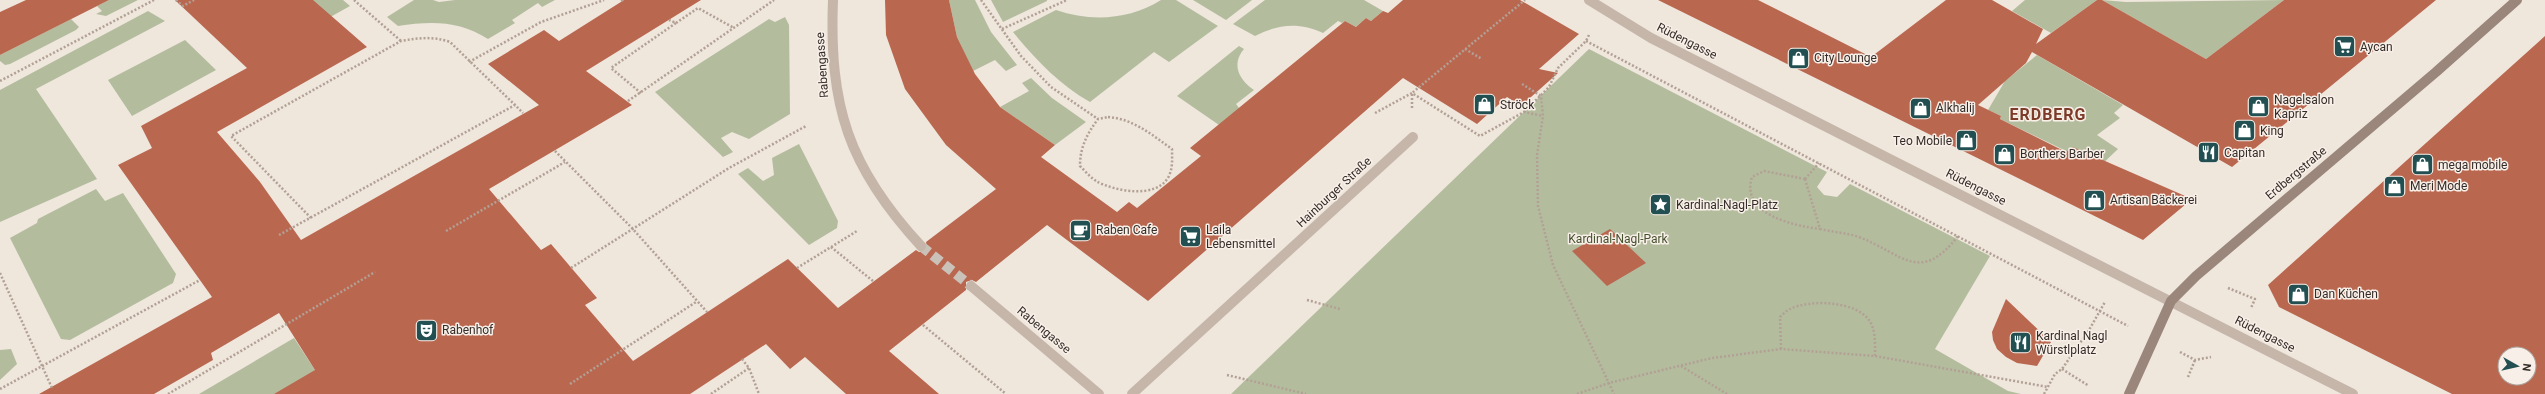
<svg xmlns="http://www.w3.org/2000/svg" width="2545" height="394" font-family="Roboto,sans-serif">
	<style>
		.green { fill: #b3bd9e }
		.building { fill: #ba6750; fill-rule: evenodd }
		.lines { fill: none; stroke-linecap: round; stroke-linejoin: round }
		.street-tunnel { stroke: #cac1b8; stroke-width: 10; stroke-dasharray: 10 5; stroke-linecap: butt }
		.path { stroke: #b2a094; stroke-width: 2.5; stroke-dasharray: 2 2; stroke-linecap: butt }
		.street { stroke: #c6b6aa; stroke-width: 10 }
		.secondary { stroke: #9a867b; stroke-width: 10 }
		.labels { text-anchor: middle; stroke-width: 3; stroke-linejoin: round; paint-order: stroke }
		.street-label { font-size: 12px; fill: #342c28; stroke: #f8f0e8 }
		.poi-label { font-size: 12px; fill: #342c28; stroke: #f8f0e8; text-anchor: start }
		.park-label { font-size: 12px; fill: #45502f; stroke: #f8f0e8 }
		.district-label { font-size: 16px; font-weight: bold; letter-spacing: 1px; fill: #7c3b29; stroke: #f8f0e8 }
	</style>
	<rect width="100%" height="100%" fill="#efe6dc"/>
	<!-- green -->
	<g class="green">
		<path d="M 109,0 L 138,0 L 106,16 L 96,14 L 102,11 L 97,6 Z"/>
		<path d="M 298,0 L 343,0 L 350,6 L 307,30 Z"/>
		<path d="M 414,0 L 433,0 L 439,2 L 455,0 L 555,0 L 542,7 L 538,3 L 512,20 L 515,23 L 488,39 C 459,20 430,21 398,26 L 387,17 Z"/>
		<path d="M 949,0 L 975,0 L 991,32 L 1017,65 L 1006,71 L 995,60 L 973,71 L 957,37 Z"/>
		<path d="M 991,0 L 1047,0 L 1047,1 L 1003,22 Z"/>
		<path d="M 1161,0 L 1176,0 L 1218,26 L 1169,62 L 1154,52 L 1090,102 C 1059,84 1036,60 1013,32 L 1056,10 C 1091,22 1129,20 1161,0 Z"/>
		<path d="M 1193,0 L 1252,0 L 1226,20 Z"/>
		<path d="M 1265,0 L 1364,0 L 1383,11 L 1371,21 L 1366,18 L 1356,27 L 1345,21 L 1342,23 L 1338,21 L 1323,33 C 1299,22 1278,24 1255,36 L 1233,24 Z"/>
		<path d="M 2025,0 L 2097,0 L 2051,33 L 2012,11 Z"/>
		<path d="M 2102,0 L 2126,2 L 2284,0 L 2206,59 Z"/>
		<path d="M 148,11 L 165,21 L 36,89 L 97,179 L 0,222 L 0,90 Z"/>
		<path d="M 785,17 L 789,25 L 790,114 L 749,139 L 732,132 L 721,138 L 733,152 L 723,157 L 655,92 L 769,19 L 775,22 Z"/>
		<path d="M 71,19 L 79,27 L 76,30 L 10,64 L 5,65 L 0,61 L 0,55 Z"/>
		<path d="M 185,40 L 216,70 L 132,116 L 108,80 Z"/>
		<path d="M 1239,46 L 1244,49 C 1231,64 1239,80 1254,90 L 1236,104 L 1239,108 L 1235,136 L 1177,96 Z"/>
		<path d="M 1589,49 L 1827,172 L 1817,187 L 1824,195 L 1837,197 L 1850,184 L 1990,256 L 1935,349 L 2008,391 L 2021,394 L 1231,394 Z"/>
		<path d="M 2037,55 L 2123,105 L 2114,113 L 2120,118 L 2097,135 L 2118,149 L 2099,167 L 2000,119 L 2001,116 L 1988,110 L 2005,81 Z"/>
		<path d="M 1031,78 L 1052,98 L 1086,122 L 1055,145 L 1000,107 L 1029,91 L 1022,83 Z"/>
		<path d="M 799,144 L 838,221 L 837,228 L 809,245 L 738,174 L 748,168 L 763,181 L 774,175 L 772,158 Z"/>
		<path d="M 96,189 L 105,201 L 123,193 L 176,274 L 173,283 L 70,340 L 61,339 L 10,238 L 37,223 L 38,219 Z"/>
		<path d="M 294,338 L 315,370 L 296,394 L 199,394 Z"/>
		<path d="M 11,349 L 17,364 L 0,380 L 0,350 Z"/>
	</g>
	<!-- building -->
	<g class="building">
		<path d="M 26,0 L 109,0 L 0,55 L 0,12 Z"/>
		<path d="M 175,0 L 313,0 L 367,47 L 217,132 L 260,182 L 301,240 L 539,105 L 488,64 L 544,30 L 559,41 L 624,0 L 701,0 L 586,71 L 632,105 L 489,189 L 541,250 L 551,244 L 597,298 L 585,305 L 633,361 L 788,259 L 838,308 L 916,250 L 919,252 L 925,251 L 927,248 L 926,242 L 996,189 L 946,145 L 905,89 L 886,35 L 885,0 L 949,0 L 957,37 L 975,74 L 1000,107 L 1055,145 L 1041,157 L 1117,212 L 1129,202 L 1137,208 L 1201,156 L 1190,148 L 1345,21 L 1356,27 L 1366,18 L 1371,21 L 1383,11 L 1388,13 L 1403,0 L 1520,0 L 1579,34 L 1539,69 L 1558,73 L 1521,106 L 1507,97 L 1477,124 L 1403,78 L 1148,301 L 1047,225 L 976,282 L 972,280 L 966,282 L 966,290 L 889,351 L 939,394 L 846,394 L 805,357 L 790,369 L 766,344 L 690,394 L 274,394 L 315,370 L 279,313 L 211,353 L 213,360 L 154,394 L 39,394 L 212,297 L 118,165 L 152,148 L 141,126 L 247,68 Z"/>
		<path d="M 1658,0 L 1758,0 L 1871,57 L 1946,0 L 1992,0 L 2043,29 L 2036,44 L 2097,0 L 2102,0 L 2206,59 L 2284,0 L 2436,0 L 2232,167 L 2032,52 L 2026,63 L 1978,105 L 2001,116 L 2000,119 L 2066,152 L 2073,147 L 2192,199 L 2143,240 Z"/>
		<path d="M 2545,36 L 2545,394 L 2452,394 L 2279,307 L 2268,285 ZM 2505,354 L 2529,354 L 2529,378 L 2505,378 Z"/>
		<path d="M 1610,229 L 1646,263 L 1607,286 L 1572,251 Z"/>
		<path d="M 2006,299 L 2051,342 L 2037,366 L 2017,363 L 2006,357 L 1997,349 L 1993,340 L 1992,332 Z"/>
	</g>
	<g class="lines">
		<!-- street-tunnel -->
		<path class="street-tunnel" d="M 921,246 L 971,286"/>
		<!-- path -->
		<g class="path">
			<path d="M 176,0 L 183,6 L 194,0"/>
			<path d="M 354,0 L 401,41"/>
			<path d="M 621,0 L 623,1"/>
			<path d="M 981,0 L 1021,56 L 1051,87 L 1098,119"/>
			<path d="M 676,23 L 698,8 L 734,28"/>
			<path d="M 1002,29 L 1067,0"/>
			<path d="M 1586,41 L 2128,326"/>
			<path d="M 1465,49 L 1482,59"/>
			<path d="M 469,62 L 541,22 L 604,0"/>
			<path d="M 0,81 L 154,0"/>
			<path d="M 1522,84 L 1541,96 L 1543,116 L 1537,155 L 1538,206 L 1553,265 L 1614,394"/>
			<path d="M 641,93 L 611,68 L 676,23 L 669,20"/>
			<path d="M 628,101 L 774,0"/>
			<path d="M 1412,108 L 1412,93 L 1525,0"/>
			<path d="M 1524,112 L 1549,87 L 1558,68 L 1586,41 L 1589,35"/>
			<path d="M 1375,113 L 1412,93 L 1480,136 L 1524,112 L 1543,116"/>
			<path d="M 1108,117 C 1134,119 1152,135 1172,149 C 1172,158 1173,167 1169,176 C 1157,200 1114,191 1096,181 C 1090,177 1085,171 1080,166 C 1080,147 1087,134 1098,119 Z"/>
			<path d="M 555,151 L 632,228 L 707,312"/>
			<path d="M 1805,179 L 1820,229 C 1833,232 1847,233 1859,237 C 1903,254 1920,285 1958,236"/>
			<path d="M 1805,179 L 1764,171 L 1752,177 C 1740,214 1794,226 1820,229"/>
			<path d="M 1805,179 L 1819,163"/>
			<path d="M 311,218 L 231,136 L 401,41 C 418,38 433,36 450,42 L 515,105"/>
			<path d="M 446,231 L 565,162"/>
			<path d="M 279,235 L 515,105 L 523,113"/>
			<path d="M 831,247 L 873,281"/>
			<path d="M 571,268 L 729,168 L 806,126"/>
			<path d="M 797,268 L 857,231"/>
			<path d="M 0,273 L 52,388"/>
			<path d="M 2228,288 L 2255,299 L 2251,308"/>
			<path d="M 1307,300 L 1340,309"/>
			<path d="M 923,325 L 1006,394"/>
			<path d="M 1781,349 L 1780,317 C 1783,314 1786,311 1790,309 C 1810,299 1855,301 1869,320 C 1876,330 1875,344 1875,356"/>
			<path d="M 2180,352 L 2195,360 L 2211,357"/>
			<path d="M 742,359 L 749,368 L 759,394"/>
			<path d="M 1681,366 L 1727,394"/>
			<path d="M 2062,369 L 2089,386"/>
			<path d="M 1227,375 L 1306,394"/>
			<path d="M 2188,377 L 2195,360"/>
			<path d="M 570,384 L 696,302"/>
			<path d="M 0,389 L 200,280"/>
			<path d="M 168,394 L 375,272"/>
			<path d="M 711,394 L 749,368"/>
			<path d="M 1577,394 L 1609,383 L 1712,358 L 1781,349 L 1875,356 L 2048,387"/>
			<path d="M 2044,394 L 2055,374 L 2062,369 L 2089,330 L 2105,302"/>
		</g>
		<!-- street -->
		<g class="street">
			<path d="M 833,0 C 829,106 848,167 921,246"/>
			<path d="M 1589,0 L 1651,38 L 2353,394"/>
			<path d="M 971,286 L 1099,394"/>
			<path d="M 1132,394 L 1413,137"/>
		</g>
		<!-- secondary -->
		<path class="secondary" d="M 2129,394 L 2171,301 L 2196,276 L 2436,72 L 2517,0"/>
	</g>
	<!-- icons -->
	<defs>
		<symbol id="supermarket-square" viewBox="-11 -11 22 22"><rect x="-9" y="-9" width="18" height="18" rx="4" fill="#225052" stroke="#f8f0e8"/><path d="M-6-5.5h2.5l.6 2H6L4.5 2H-2.5L-4.4-4H-6ZM-1.5 3.2a1.3 1.3 0 1 0 .1 0ZM3 3.2a1.3 1.3 0 1 0 .1 0Z" fill="#fff"/></symbol>
		<symbol id="shop-square" viewBox="-11 -11 22 22"><rect x="-9" y="-9" width="18" height="18" rx="4" fill="#225052" stroke="#f8f0e8"/><path d="M-5-2.5h2.3a2.7 3.5 0 0 1 5.4 0H5L5.5 6h-11ZM-1.5-2.5h3a1.5 2.3 0 0 0-3 0Z" fill="#fff"/></symbol>
		<symbol id="restaurant-square" viewBox="-11 -11 22 22"><rect x="-9" y="-9" width="18" height="18" rx="4" fill="#225052" stroke="#f8f0e8"/><path d="M-5-6h1v4h1v-4h1v4h1v-4h1v5L-1.5 .5V6h-2V.5L-5-1ZM5-6V6H3V1.5H1.5Q1.5-4 5-6Z" fill="#fff"/></symbol>
		<symbol id="sight-square" viewBox="-11 -11 22 22"><rect x="-9" y="-9" width="18" height="18" rx="4" fill="#225052" stroke="#f8f0e8"/><path d="M0-6L1.8-2.2L6-1.7L2.9 1.2L3.7 5.4L0 3.3L-3.7 5.4L-2.9 1.2L-6-1.7L-1.8-2.2Z" fill="#fff"/></symbol>
		<symbol id="cafe-square" viewBox="-11 -11 22 22"><rect x="-9" y="-9" width="18" height="18" rx="4" fill="#225052" stroke="#f8f0e8"/><path d="M-5.5-4.5H6V0H3Q3 3.5 0 3.5H-2.5Q-5.5 3.5-5.5 0ZM3-3.2v2h1.7v-2ZM-6 4.5H4V6H-6Z" fill="#fff"/></symbol>
		<symbol id="theatre-square" viewBox="-11 -11 22 22"><rect x="-9" y="-9" width="18" height="18" rx="4" fill="#225052" stroke="#f8f0e8"/><path d="M-5-5.5Q0-4 5-5.5V0Q5 5 0 6Q-5 5-5 0ZM-3.3-2.5H-1v1.5H-3.3ZM1-2.5H3.3v1.5H1ZM-2.8 1Q0 5.5 2.8 1Z" fill="#fff"/></symbol>
	</defs>
	<g fill-rule="evenodd">
		<use href="#supermarket-square" x="2332" y="34" width="25" height="25"/>
		<use href="#shop-square" x="1786" y="46" width="25" height="25"/>
		<use href="#shop-square" x="1472" y="92" width="25" height="25"/>
		<use href="#shop-square" x="2246" y="94" width="25" height="25"/>
		<use href="#shop-square" x="1908" y="96" width="25" height="25"/>
		<use href="#shop-square" x="2232" y="118" width="25" height="25"/>
		<use href="#shop-square" x="1954" y="128" width="25" height="25"/>
		<use href="#restaurant-square" x="2196" y="140" width="25" height="25"/>
		<use href="#shop-square" x="1992" y="142" width="25" height="25"/>
		<use href="#shop-square" x="2410" y="152" width="25" height="25"/>
		<use href="#shop-square" x="2382" y="174" width="25" height="25"/>
		<use href="#shop-square" x="2082" y="188" width="25" height="25"/>
		<use href="#sight-square" x="1648" y="192" width="25" height="25"/>
		<use href="#cafe-square" x="1068" y="218" width="25" height="25"/>
		<use href="#supermarket-square" x="1178" y="224" width="25" height="25"/>
		<use href="#shop-square" x="2286" y="282" width="25" height="25"/>
		<use href="#theatre-square" x="414" y="318" width="25" height="25"/>
		<use href="#restaurant-square" x="2008" y="330" width="25" height="25"/>
	</g>
	<g class="labels">
		<!-- street labels -->
		<g class="street-label">
			<text transform="translate(1687 41) rotate(27)" y="4">Rüdengasse</text>
			<text transform="translate(822 65) rotate(-94)" y="4">Rabengasse</text>
			<text transform="translate(2296 173) rotate(-40)" y="4">Erdbergstraße</text>
			<text transform="translate(1976 187) rotate(27)" y="4">Rüdengasse</text>
			<text transform="translate(1334 192) rotate(-43)" y="4">Hainburger Straße</text>
			<text transform="translate(1044 330) rotate(40)" y="4">Rabengasse</text>
			<text transform="translate(2265 334) rotate(27)" y="4">Rüdengasse</text>
		</g>
		<!-- poi labels -->
		<g class="poi-label">
			<text x="2360" y="51">Aycan</text>
			<text x="1814" y="62">City Lounge</text>
			<text x="2274" y="104">Nagelsalon<tspan x="2274" dy="14">Kapriz</tspan></text>
			<text x="1500" y="109">Ströck</text>
			<text x="1936" y="112">Alkhalij</text>
			<text x="2260" y="135">King</text>
			<text x="1952" y="145" text-anchor="end">Teo Mobile</text>
			<text x="2224" y="157">Capitan</text>
			<text x="2020" y="158">Borthers Barber</text>
			<text x="2438" y="169">mega mobile</text>
			<text x="2410" y="190">Meri Mode</text>
			<text x="2110" y="204">Artisan Bäckerei</text>
			<text x="1676" y="209">Kardinal-Nagl-Platz</text>
			<text x="1096" y="234">Raben Cafe</text>
			<text x="1206" y="234">Laila<tspan x="1206" dy="14">Lebensmittel</tspan></text>
			<text x="2314" y="298">Dan Küchen</text>
			<text x="442" y="334">Rabenhof</text>
			<text x="2036" y="340">Kardinal Nagl<tspan x="2036" dy="14">Würstlplatz</tspan></text>
		</g>
		<!-- park labels -->
		<g class="park-label">
			<text x="1618" y="243">Kardinal-Nagl-Park</text>
		</g>
		<!-- district labels -->
		<g class="district-label">
			<text x="2048" y="120">ERDBERG</text>
		</g>
	</g>
	<!-- north arrow -->
	<g transform="translate(2517 366) rotate(98)"><circle r="19" fill="#f8f0e8" stroke="#aaa29b"/>
	<path d="M0-3L7 15L0 10L-7 15Z" fill="#225052"/>
	<text y="-6" font-size="11" font-weight="bold" text-anchor="middle" fill="#342c28">N</text>
	</g>
</svg>
